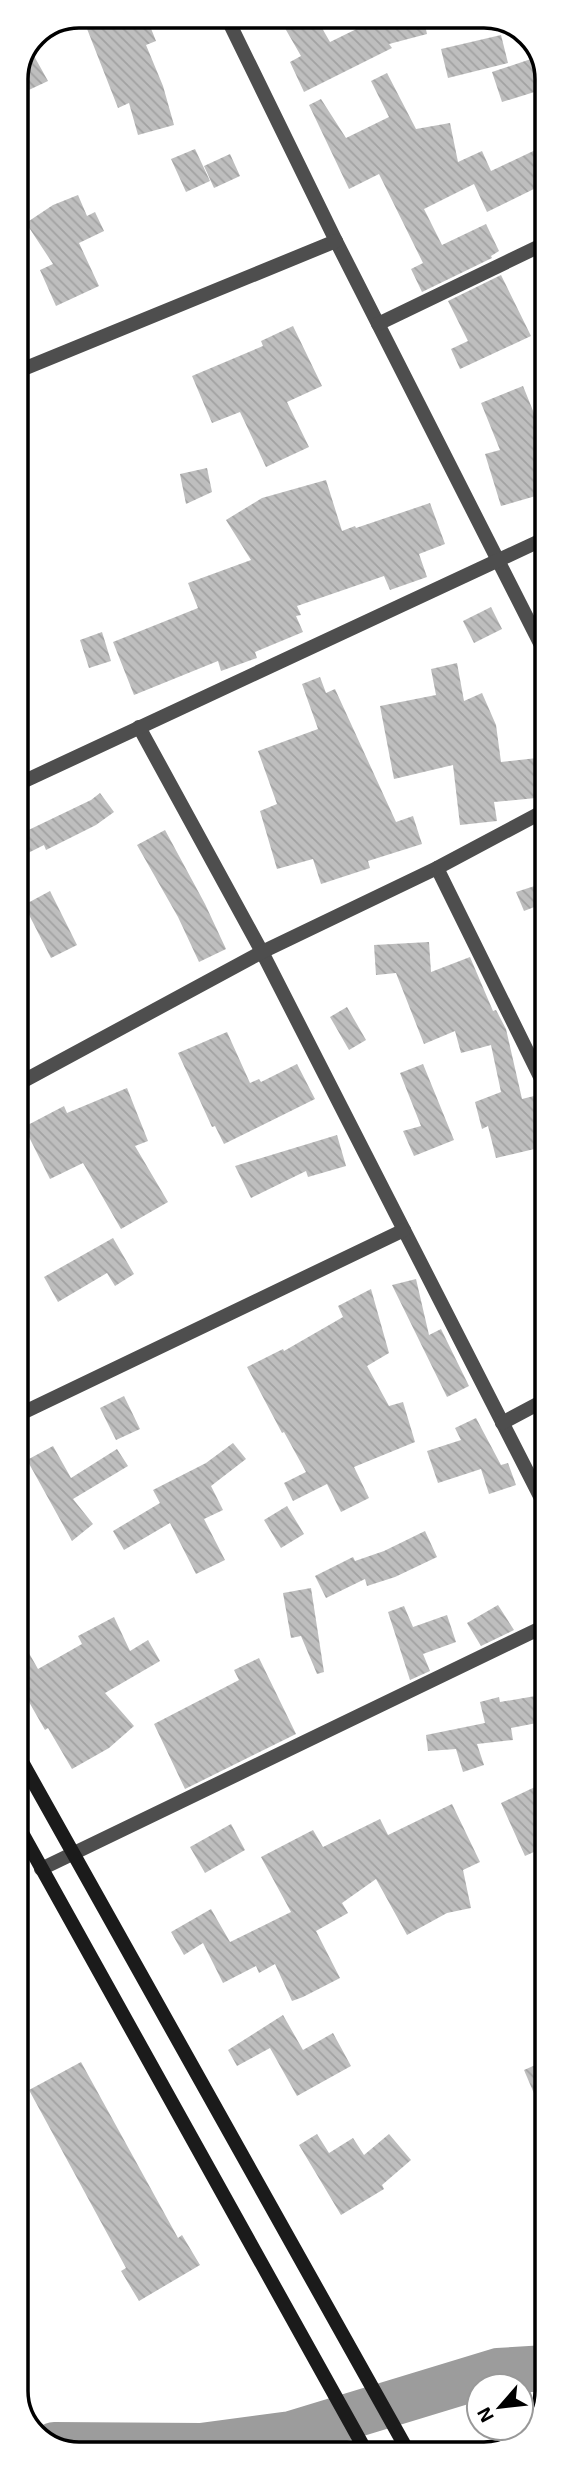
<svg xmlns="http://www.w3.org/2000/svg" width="563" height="2470" font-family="'Exo 2',sans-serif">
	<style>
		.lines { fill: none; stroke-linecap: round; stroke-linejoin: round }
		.river { stroke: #9c9c9c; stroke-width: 46 }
		.building { fill: url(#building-back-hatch) }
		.minor { stroke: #4e4e4e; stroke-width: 14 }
		.secondary { stroke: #1b1b1b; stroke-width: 14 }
		.rim { fill: none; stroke: #000; stroke-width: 3.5 }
	</style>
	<defs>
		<pattern id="building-back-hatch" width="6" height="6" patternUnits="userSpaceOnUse" patternTransform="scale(1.75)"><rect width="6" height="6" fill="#bebebe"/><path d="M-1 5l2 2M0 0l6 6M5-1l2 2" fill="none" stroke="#a2a2a2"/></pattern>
	</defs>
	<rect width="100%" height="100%" fill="#fff"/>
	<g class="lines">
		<!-- river -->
		<path class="river" d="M 54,2445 L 201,2446 L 291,2434 L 498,2371 L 547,2368"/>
	</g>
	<!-- building -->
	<g class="building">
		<path d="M 82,16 L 146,16 L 156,41 L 146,45 L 163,86 L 174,125 L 138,135 L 129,103 L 118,108 Z"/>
		<path d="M 278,16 L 315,16 L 330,42 L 383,16 L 423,16 L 427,34 L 389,44 L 392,48 L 304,92 L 290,62 L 301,56 Z"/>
		<path d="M 501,35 L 508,63 L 448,78 L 441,49 Z"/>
		<path d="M 29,47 L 48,81 L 16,96 L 16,78 Z"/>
		<path d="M 534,58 L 544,89 L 502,102 L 492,72 Z"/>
		<path d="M 387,73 L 416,129 L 450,123 L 458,162 L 482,151 L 491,171 L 546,145 L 546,183 L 487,212 L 474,184 L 424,209 L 442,245 L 486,224 L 499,251 L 491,256 L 492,258 L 422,292 L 411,269 L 423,263 L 379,174 L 349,189 L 309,105 L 321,99 L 346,138 L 389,117 L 371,81 Z"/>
		<path d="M 195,149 L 210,181 L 186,192 L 171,159 Z"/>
		<path d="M 230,154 L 240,176 L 214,188 L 204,166 Z"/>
		<path d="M 78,195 L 87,216 L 95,212 L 104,231 L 79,243 L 99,286 L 56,306 L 40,270 L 53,264 L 26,223 L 53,205 Z"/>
		<path d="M 501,275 L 531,336 L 460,369 L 451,349 L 468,341 L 448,301 Z"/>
		<path d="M 293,326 L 322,386 L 287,402 L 309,447 L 266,467 L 240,412 L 212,423 L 192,376 L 263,346 L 261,341 Z"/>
		<path d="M 523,386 L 546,443 L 546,493 L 501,506 L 485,454 L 500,450 L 481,403 Z"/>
		<path d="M 207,468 L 212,492 L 186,504 L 180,474 Z"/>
		<path d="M 326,480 L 342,531 L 355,526 L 356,528 L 430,503 L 445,544 L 419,554 L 427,577 L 390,590 L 384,576 L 297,606 L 301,615 L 296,616 L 303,632 L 255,652 L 257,658 L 221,671 L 218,661 L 134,695 L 113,642 L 198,608 L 188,583 L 251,560 L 226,520 L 262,498 Z"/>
		<path d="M 491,607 L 502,629 L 474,643 L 463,621 Z"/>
		<path d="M 102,632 L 111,661 L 89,668 L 80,640 Z"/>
		<path d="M 457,663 L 464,701 L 482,693 L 496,725 L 501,762 L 546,757 L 546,797 L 494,802 L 497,821 L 460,825 L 453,765 L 394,779 L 380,706 L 436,695 L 431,669 Z"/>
		<path d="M 320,677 L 326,693 L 335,689 L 396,822 L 413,816 L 422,844 L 368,861 L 370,868 L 321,884 L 313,859 L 277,869 L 260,811 L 277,804 L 258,751 L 318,729 L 302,684 Z"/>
		<path d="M 100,793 L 114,812 L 96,825 L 46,850 L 44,845 L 16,859 L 16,836 L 91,800 Z"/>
		<path d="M 165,830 L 205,904 L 226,949 L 199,962 L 178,917 L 137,845 Z"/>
		<path d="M 547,882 L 547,902 L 524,911 L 516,892 Z"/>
		<path d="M 50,891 L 77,945 L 51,958 L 24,905 Z"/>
		<path d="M 429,942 L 431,972 L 470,957 L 493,1011 L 496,1010 L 506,1029 L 522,1099 L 538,1095 L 543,1099 L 547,1116 L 547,1146 L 496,1158 L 488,1126 L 482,1129 L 475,1102 L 501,1092 L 491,1045 L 461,1053 L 455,1031 L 424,1044 L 396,973 L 376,975 L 374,945 Z"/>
		<path d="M 347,1007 L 366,1040 L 349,1050 L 330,1017 Z"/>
		<path d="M 227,1032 L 250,1083 L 259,1079 L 261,1082 L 297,1064 L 315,1099 L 224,1144 L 215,1126 L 212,1127 L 178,1053 Z"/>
		<path d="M 423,1064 L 454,1140 L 414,1156 L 403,1131 L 421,1126 L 400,1073 Z"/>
		<path d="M 127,1088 L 148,1141 L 135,1146 L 168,1202 L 121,1229 L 83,1163 L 50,1179 L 24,1127 L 64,1106 L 67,1113 Z"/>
		<path d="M 337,1135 L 346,1166 L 308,1177 L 306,1171 L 251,1198 L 235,1166 Z"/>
		<path d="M 113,1238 L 134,1274 L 115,1286 L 107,1273 L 58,1302 L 44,1277 Z"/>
		<path d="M 416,1279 L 429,1335 L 441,1329 L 469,1386 L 447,1397 L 392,1285 Z"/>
		<path d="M 371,1289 L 389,1353 L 367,1366 L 389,1406 L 403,1402 L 415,1442 L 354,1467 L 369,1498 L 341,1512 L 327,1484 L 293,1501 L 284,1483 L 306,1472 L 284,1432 L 282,1433 L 247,1367 L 283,1349 L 284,1351 L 343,1317 L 338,1306 Z"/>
		<path d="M 124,1396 L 140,1429 L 116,1440 L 100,1408 Z"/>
		<path d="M 476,1418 L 501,1465 L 508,1463 L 516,1485 L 489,1494 L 481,1469 L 438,1483 L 427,1451 L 461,1440 L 455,1428 Z"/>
		<path d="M 233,1443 L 246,1459 L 211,1486 L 223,1510 L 204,1519 L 225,1560 L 196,1574 L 170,1523 L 124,1550 L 113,1531 L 160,1503 L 153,1490 L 206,1463 Z"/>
		<path d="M 53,1446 L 71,1478 L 117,1449 L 128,1466 L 73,1499 L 93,1524 L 72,1541 L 27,1460 Z"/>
		<path d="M 287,1506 L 304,1534 L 281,1548 L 264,1520 Z"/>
		<path d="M 425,1531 L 437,1557 L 395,1577 L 367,1586 L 365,1579 L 326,1598 L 315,1576 L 353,1557 L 355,1561 L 384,1551 Z"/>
		<path d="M 311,1588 L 324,1672 L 317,1674 L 301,1636 L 291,1638 L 283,1593 Z"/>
		<path d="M 498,1605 L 514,1630 L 481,1646 L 467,1623 Z"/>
		<path d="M 404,1606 L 413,1627 L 447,1615 L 456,1642 L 423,1654 L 430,1671 L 410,1680 L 388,1612 Z"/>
		<path d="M 114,1617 L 130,1651 L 148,1640 L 160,1661 L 105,1693 L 134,1726 L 109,1748 L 72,1769 L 48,1728 L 45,1730 L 17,1681 L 17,1632 L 38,1669 L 82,1644 L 78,1636 Z"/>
		<path d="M 259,1658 L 296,1734 L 185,1789 L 154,1724 L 239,1680 L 234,1670 Z"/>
		<path d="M 547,1694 L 547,1721 L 511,1728 L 513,1740 L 477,1744 L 484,1765 L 463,1772 L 456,1749 L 428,1751 L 426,1735 L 485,1723 L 480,1702 L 499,1697 L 500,1702 Z"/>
		<path d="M 535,1787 L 540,1800 L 547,1797 L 547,1846 L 525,1856 L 501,1803 Z"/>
		<path d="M 452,1804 L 480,1862 L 463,1870 L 471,1908 L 447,1913 L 407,1935 L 376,1879 L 342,1903 L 348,1913 L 316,1931 L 340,1978 L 303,1997 L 292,2001 L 275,1964 L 259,1973 L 256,1966 L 223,1983 L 203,1943 L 184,1955 L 171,1932 L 211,1909 L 230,1942 L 291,1912 L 261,1857 L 313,1830 L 323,1847 L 380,1819 L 388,1835 Z"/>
		<path d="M 231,1824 L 245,1850 L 205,1873 L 190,1847 Z"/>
		<path d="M 283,2015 L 303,2050 L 333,2033 L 351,2066 L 297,2096 L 270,2048 L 237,2066 L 228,2050 Z"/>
		<path d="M 547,2060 L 547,2124 L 524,2070 Z"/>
		<path d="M 81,2062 L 178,2238 L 182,2235 L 200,2265 L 139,2301 L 121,2271 L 126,2268 L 29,2090 Z"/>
		<path d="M 317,2134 L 329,2153 L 353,2138 L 364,2155 L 389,2134 L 411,2160 L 382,2185 L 384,2189 L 341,2215 L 299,2145 Z"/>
	</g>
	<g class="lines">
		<!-- minor -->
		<g class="minor">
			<path d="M 226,16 L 336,241 L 546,655"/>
			<path d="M 378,324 L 546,243"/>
			<path d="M 16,372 L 336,241"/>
			<path d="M 139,727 L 262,952 L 547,1510"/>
			<path d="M 16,785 L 546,538"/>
			<path d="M 437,868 L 547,1091"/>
			<path d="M 16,1085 L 262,952 L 437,868 L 546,810"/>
			<path d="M 16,1416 L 404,1230"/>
			<path d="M 502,1423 L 547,1399"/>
			<path d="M 41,1869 L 547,1625"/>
		</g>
		<!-- secondary -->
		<g class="secondary">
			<path d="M 17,1753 L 409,2453"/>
			<path d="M 17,1824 L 367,2453"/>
		</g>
	</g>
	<!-- crop -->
	<path d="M0 0H563V2470H0ZM79 28H484A51 51 0 0 1 535 79V2391A51 51 0 0 1 484 2442H79A51 51 0 0 1 28 2391V79A51 51 0 0 1 79 28Z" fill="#fff" fill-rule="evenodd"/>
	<path class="rim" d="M79 28H484A51 51 0 0 1 535 79V2391A51 51 0 0 1 484 2442H79A51 51 0 0 1 28 2391V79A51 51 0 0 1 79 28Z"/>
	<!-- north arrow -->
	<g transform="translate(500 2407) rotate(242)"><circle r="33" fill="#ffffff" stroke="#999999" stroke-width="2"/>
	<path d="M0-5L12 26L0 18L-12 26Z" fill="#000000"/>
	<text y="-10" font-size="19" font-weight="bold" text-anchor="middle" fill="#000000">N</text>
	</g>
</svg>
